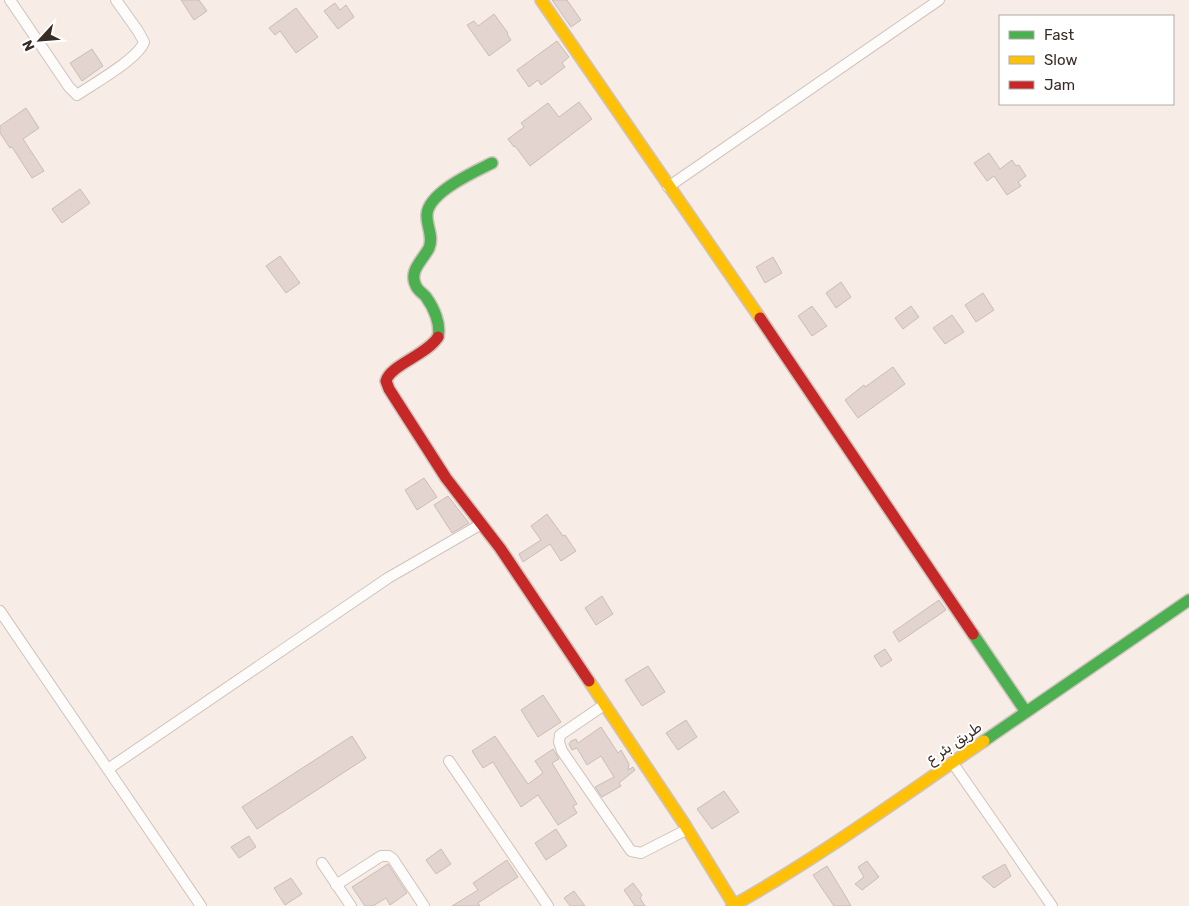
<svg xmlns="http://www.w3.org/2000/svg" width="1189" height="906" font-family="Rubik,'Noto Sans Arabic',sans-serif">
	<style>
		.building { fill: #e4d4cf; stroke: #c9bdb9 }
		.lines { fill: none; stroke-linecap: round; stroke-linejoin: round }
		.street-casing { stroke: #cfc4bd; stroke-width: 12 }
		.fast-casing { stroke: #cfc4bd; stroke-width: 14 }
		.slow-casing { stroke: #cfc4bd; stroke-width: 14 }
		.jam-casing { stroke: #cfc4bd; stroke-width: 14 }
		.street { stroke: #fefcfb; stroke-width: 10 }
		.fast { stroke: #4caf50; stroke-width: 11 }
		.slow { stroke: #ffc107; stroke-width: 11 }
		.jam { stroke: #c62828; stroke-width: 11 }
		.labels { text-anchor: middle; stroke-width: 4; stroke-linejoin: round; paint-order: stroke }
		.street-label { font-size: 15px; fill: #392c25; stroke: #fff }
	</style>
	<rect width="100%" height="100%" fill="#f8ede6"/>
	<!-- building -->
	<g class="building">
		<path d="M 181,0 L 199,0 L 207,11 L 194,20 Z"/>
		<path d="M 552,0 L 567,0 L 581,20 L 571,27 Z"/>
		<path d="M 335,3 L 340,10 L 346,5 L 354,17 L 338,29 L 324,11 Z"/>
		<path d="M 296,8 L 318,37 L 296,53 L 280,31 L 275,35 L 269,28 Z"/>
		<path d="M 494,14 L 508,33 L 507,34 L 511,40 L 489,56 L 467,25 L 474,21 L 478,26 Z"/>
		<path d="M 557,41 L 569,57 L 562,63 L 565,67 L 541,85 L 538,80 L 529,87 L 517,70 Z"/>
		<path d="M 92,49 L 103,66 L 82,81 L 70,63 Z"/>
		<path d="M 579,102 L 592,119 L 530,166 L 515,146 L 514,147 L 508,139 L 524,127 L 521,123 L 548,103 L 559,117 Z"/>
		<path d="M 26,108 L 39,128 L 23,139 L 44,171 L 32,178 L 12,147 L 10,148 L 0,133 L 0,126 Z"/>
		<path d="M 989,153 L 1000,169 L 1012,160 L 1016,166 L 1019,165 L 1026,176 L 1018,182 L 1021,186 L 1007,195 L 994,176 L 987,181 L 974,163 Z"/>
		<path d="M 80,189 L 90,203 L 62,223 L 52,209 Z"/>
		<path d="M 280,256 L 300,283 L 286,293 L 266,266 Z"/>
		<path d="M 773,257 L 782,273 L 765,283 L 756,267 Z"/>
		<path d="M 841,282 L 851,297 L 836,308 L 826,293 Z"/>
		<path d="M 983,293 L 994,310 L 976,322 L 965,305 Z"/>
		<path d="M 812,306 L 827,326 L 812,336 L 798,316 Z"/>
		<path d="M 911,306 L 919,317 L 903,329 L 895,318 Z"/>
		<path d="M 952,315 L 964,332 L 945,344 L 933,328 Z"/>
		<path d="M 893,367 L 905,384 L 858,418 L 845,400 L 864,385 L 865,387 Z"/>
		<path d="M 424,478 L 437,497 L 417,510 L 405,490 Z"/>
		<path d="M 448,496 L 469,523 L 452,533 L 434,505 Z"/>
		<path d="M 547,514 L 563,536 L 565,535 L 576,551 L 561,561 L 550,544 L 523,562 L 519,554 L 541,540 L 531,526 Z"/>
		<path d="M 602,596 L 613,614 L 596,625 L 585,608 Z"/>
		<path d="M 939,600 L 946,610 L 899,642 L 893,632 Z"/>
		<path d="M 885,649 L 892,660 L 881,667 L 874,656 Z"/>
		<path d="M 648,666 L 665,692 L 642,706 L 625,680 Z"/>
		<path d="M 543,695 L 561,722 L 538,737 L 521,710 Z"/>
		<path d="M 686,720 L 697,737 L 678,750 L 666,733 Z"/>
		<path d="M 601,727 L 618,753 L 621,750 L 629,764 L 628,770 L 633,767 L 635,770 L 619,783 L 621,786 L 602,797 L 595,787 L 614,777 L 601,756 L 587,765 L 577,748 L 572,750 L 569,744 L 571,741 L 576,739 L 578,743 Z"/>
		<path d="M 352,736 L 366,758 L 257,829 L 242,807 Z"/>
		<path d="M 495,736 L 528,784 L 543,773 L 535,761 L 553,749 L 559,759 L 552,763 L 577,804 L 573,806 L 577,813 L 558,825 L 538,795 L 521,807 L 493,762 L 483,768 L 472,751 Z"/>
		<path d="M 724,791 L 739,812 L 712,829 L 697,809 Z"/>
		<path d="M 556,829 L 567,846 L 546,860 L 535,843 Z"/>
		<path d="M 249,836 L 256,847 L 239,858 L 231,847 Z"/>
		<path d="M 441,849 L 451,864 L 436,874 L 426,860 Z"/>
		<path d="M 507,860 L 518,877 L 478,903 L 480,906 L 452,906 L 478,890 L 473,883 Z"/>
		<path d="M 867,861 L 879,877 L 862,890 L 855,884 L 864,877 L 858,867 Z"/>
		<path d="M 388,864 L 407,893 L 390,905 L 386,898 L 373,906 L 365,906 L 352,887 Z"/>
		<path d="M 1005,864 L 1011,876 L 994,888 L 982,877 Z"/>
		<path d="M 827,866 L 846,897 L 851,906 L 834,906 L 813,875 Z"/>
		<path d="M 291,878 L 302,894 L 285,905 L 274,888 Z"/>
		<path d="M 633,883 L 642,895 L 640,898 L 645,906 L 635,906 L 624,890 Z"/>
		<path d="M 574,891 L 585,906 L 570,906 L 564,898 Z"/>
	</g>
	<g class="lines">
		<defs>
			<g id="street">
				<path d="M 10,0 L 69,87 L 77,95 C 93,84 138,59 144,42 L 138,31 L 116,0"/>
				<path d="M 668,187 L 939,0"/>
				<path d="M 0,611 L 201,906"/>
				<path d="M 604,705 L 560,735 L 559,742 L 562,751 L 631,851 L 641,853 L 688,829"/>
				<path d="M 449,761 L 548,906"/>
				<path d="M 952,762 L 1052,906"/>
				<path d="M 108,769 L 388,578 L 478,526 L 480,522"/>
				<path d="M 322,863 L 351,906"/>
				<path d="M 336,885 L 381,856 L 389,856 L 393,859 L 424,906"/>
			</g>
			<g id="fast">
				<path d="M 438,337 C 441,324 434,308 426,297 C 423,293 418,291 416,286 C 408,271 423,260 429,248 C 434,236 426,226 427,214 C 429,192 474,172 492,163"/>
				<path d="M 973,634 L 1026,712"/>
				<path d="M 984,741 L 1189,600"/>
			</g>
			<g id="slow">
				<path d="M 541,0 L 760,318"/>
				<path d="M 589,681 L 683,822 L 734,905"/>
				<path d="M 732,906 C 820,857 901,797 984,741"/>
			</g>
			<g id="jam">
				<path d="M 760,318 L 973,634"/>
				<path d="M 438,337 C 427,355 390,365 386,381 L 389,389 L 446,478 L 500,548 L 589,681"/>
			</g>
		</defs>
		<!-- street casing -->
		<use href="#street" class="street-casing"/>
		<!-- fast casing -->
		<use href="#fast" class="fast-casing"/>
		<!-- slow casing -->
		<use href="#slow" class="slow-casing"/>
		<!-- jam casing -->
		<use href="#jam" class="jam-casing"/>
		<!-- street -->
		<use href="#street" class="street"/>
		<!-- fast -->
		<use href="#fast" class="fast"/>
		<!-- slow -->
		<use href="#slow" class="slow"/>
		<!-- jam -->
		<use href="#jam" class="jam"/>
	</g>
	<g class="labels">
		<!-- street labels -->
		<g class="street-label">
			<text transform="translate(954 743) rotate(-34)" y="5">طريق بئر ع</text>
		</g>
	</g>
	<!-- legend -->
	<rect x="999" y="15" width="175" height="90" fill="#ffffff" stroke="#b0aba8"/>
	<rect x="1009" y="31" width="25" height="8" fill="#4caf50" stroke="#b0aba8"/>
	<text x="1044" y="40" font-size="15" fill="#392c25">Fast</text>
	<rect x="1009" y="56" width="25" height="8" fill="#ffc107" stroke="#b0aba8"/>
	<text x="1044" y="65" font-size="15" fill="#392c25">Slow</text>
	<rect x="1009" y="81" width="25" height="8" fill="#c62828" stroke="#b0aba8"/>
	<text x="1044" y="90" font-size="15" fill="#392c25">Jam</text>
	<!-- north arrow -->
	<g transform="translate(40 40) rotate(244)" stroke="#ffffff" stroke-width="4" paint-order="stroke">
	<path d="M0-4L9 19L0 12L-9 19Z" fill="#392c25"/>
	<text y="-8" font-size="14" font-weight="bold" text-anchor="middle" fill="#392c25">N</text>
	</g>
</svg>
